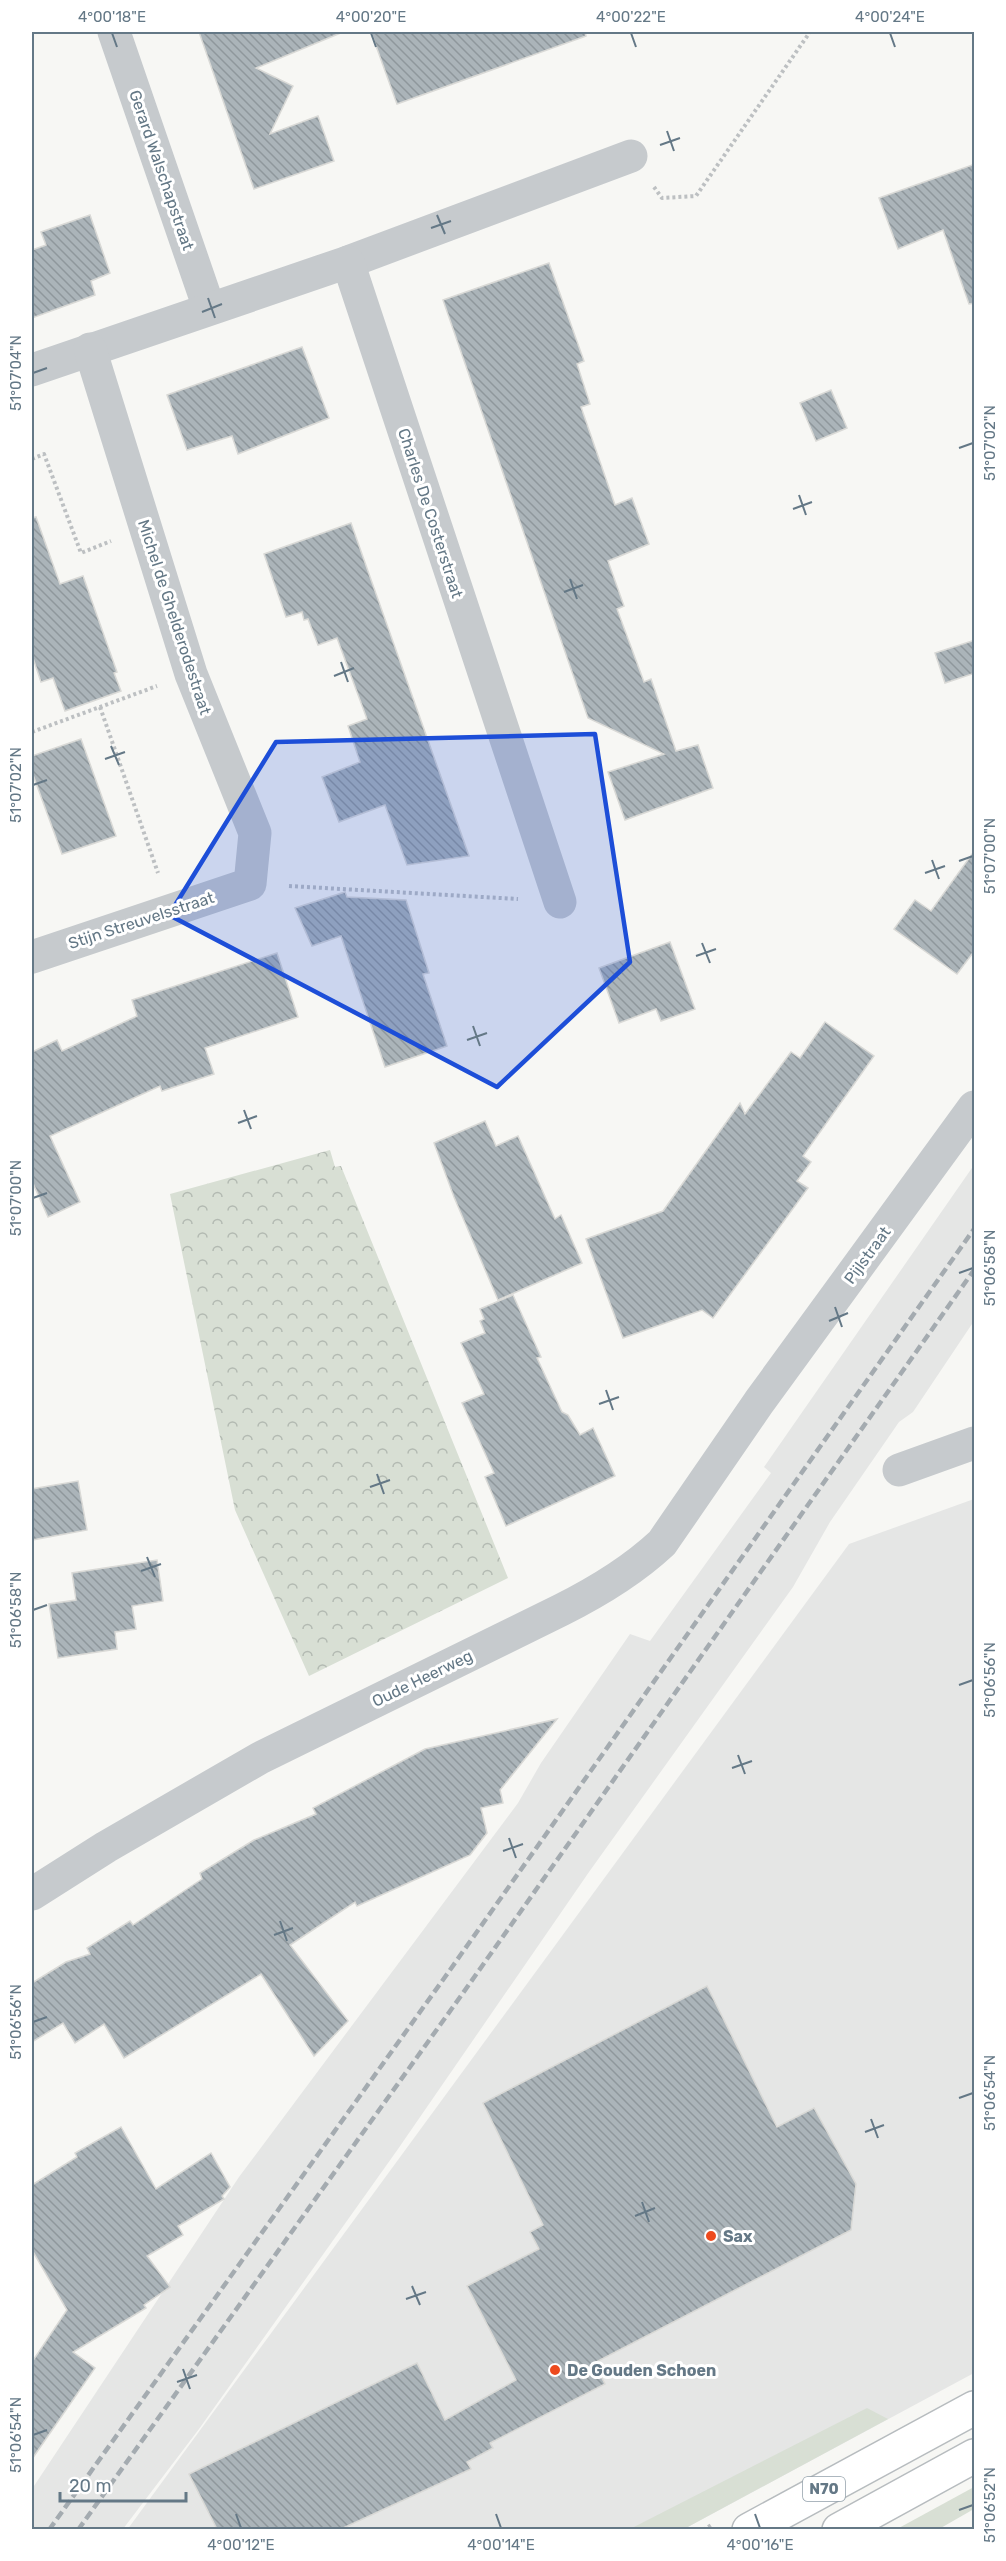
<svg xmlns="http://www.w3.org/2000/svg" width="1006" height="2561" font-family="Rubik,sans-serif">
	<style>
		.built { fill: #e5e6e5 }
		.grass { fill: #d8dfd4 }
		.forest { fill: url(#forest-crowns) }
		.building { fill: url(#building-back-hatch); stroke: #d9d9d6; stroke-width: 1.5 }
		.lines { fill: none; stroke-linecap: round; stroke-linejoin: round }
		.major-casing { stroke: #b7bcbf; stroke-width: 36 }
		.path { stroke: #bdc0c2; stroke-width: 4; stroke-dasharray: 3 3; stroke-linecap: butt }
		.minor { stroke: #c6cacd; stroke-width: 33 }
		.major { stroke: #fff; stroke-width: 33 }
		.rail { stroke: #a4abb0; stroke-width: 4.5; stroke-dasharray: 9 4.5; stroke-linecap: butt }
		.marked { fill: #1d4ed8; fill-opacity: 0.2; stroke: #1d4ed8; stroke-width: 4.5; stroke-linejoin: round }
		.ticks { fill: none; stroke: #647886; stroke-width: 2 }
		.poi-dot { fill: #ed4a1e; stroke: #fff; stroke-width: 2 }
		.labels { text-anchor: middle; stroke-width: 6; stroke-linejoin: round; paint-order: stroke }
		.shield { fill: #fff; stroke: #92a0aa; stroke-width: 1.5 }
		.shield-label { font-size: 15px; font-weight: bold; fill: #647886 }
		.street-label { font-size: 16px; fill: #647886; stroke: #fff }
		.poi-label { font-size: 16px; font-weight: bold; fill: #647886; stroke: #fff; text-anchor: start }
		.neatline { fill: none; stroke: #647886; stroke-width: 2 }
		.ticks-label { font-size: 15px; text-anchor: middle; fill: #647886 }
	</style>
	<defs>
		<pattern id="forest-crowns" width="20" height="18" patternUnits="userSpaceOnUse" patternTransform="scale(1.5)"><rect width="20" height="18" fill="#d8dfd4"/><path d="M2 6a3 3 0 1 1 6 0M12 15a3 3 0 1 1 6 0" fill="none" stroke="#b3bab2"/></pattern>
		<pattern id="building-back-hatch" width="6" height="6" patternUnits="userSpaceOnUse" patternTransform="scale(1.5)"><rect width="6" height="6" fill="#abb4b9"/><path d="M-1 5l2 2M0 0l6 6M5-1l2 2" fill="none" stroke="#8f979c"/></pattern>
	</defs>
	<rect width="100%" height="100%" fill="#f7f7f4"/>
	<!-- built -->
	<g class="built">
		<path d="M 974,1165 L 974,1321 L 913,1412 L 899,1422 L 830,1522 L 793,1587 L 589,1872 L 398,2149 L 199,2429 L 123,2529 L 32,2530 L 32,2489 L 239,2177 L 518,1803 L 541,1763 L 630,1634 L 650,1641 L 771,1473 L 764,1467 Z"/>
		<path d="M 974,1499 L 974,2373 L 684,2529 L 127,2530 L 849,1544 Z"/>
	</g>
	<!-- grass -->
	<g class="grass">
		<path d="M 867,2408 L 888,2419 L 684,2529 L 630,2529 Z"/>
		<path d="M 974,2487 L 974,2509 L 939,2529 L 897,2529 Z"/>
	</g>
	<!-- forest -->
	<path class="forest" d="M 330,1150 L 335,1167 L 341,1166 L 508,1578 L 309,1676 L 235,1510 L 170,1194 Z"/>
	<!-- building -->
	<g class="building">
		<path d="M 199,32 L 343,32 L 256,68 L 293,86 L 270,134 L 318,116 L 334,161 L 254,189 Z"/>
		<path d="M 371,32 L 585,32 L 586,36 L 397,104 Z"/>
		<path d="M 975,164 L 975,303 L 969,304 L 943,230 L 898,249 L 879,198 Z"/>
		<path d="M 90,215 L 110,273 L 91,281 L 95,295 L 32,318 L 32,250 L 46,245 L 41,232 Z"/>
		<path d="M 549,263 L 584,361 L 577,364 L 590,404 L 581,407 L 615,505 L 632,498 L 649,544 L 608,561 L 624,606 L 617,609 L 644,682 L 651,679 L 676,751 L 698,745 L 713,788 L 625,820 L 608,772 L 664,754 L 588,718 L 443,300 Z"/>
		<path d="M 302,347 L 329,418 L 238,454 L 232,436 L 187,450 L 167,395 Z"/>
		<path d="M 831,390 L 847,428 L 816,441 L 800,403 Z"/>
		<path d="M 36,517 L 60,584 L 83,576 L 117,672 L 114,673 L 121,691 L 65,711 L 53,678 L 41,682 L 32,655 L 32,518 Z"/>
		<path d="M 351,523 L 369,574 L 469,856 L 407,865 L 385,805 L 339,822 L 322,777 L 360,762 L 348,726 L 367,719 L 337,638 L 318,645 L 308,619 L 304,620 L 302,612 L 286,617 L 264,554 Z"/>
		<path d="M 975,640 L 975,673 L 945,683 L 935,653 Z"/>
		<path d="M 81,739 L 116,836 L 62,854 L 32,772 L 32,756 Z"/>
		<path d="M 975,850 L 975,950 L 957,974 L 894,929 L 915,900 L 931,911 Z"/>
		<path d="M 345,892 L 347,897 L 406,900 L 429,973 L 423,974 L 447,1046 L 385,1067 L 341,936 L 312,946 L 295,908 Z"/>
		<path d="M 670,942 L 695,1009 L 661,1021 L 656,1009 L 619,1023 L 599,968 Z"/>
		<path d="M 277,953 L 298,1017 L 205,1048 L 214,1074 L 162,1091 L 160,1086 L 50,1136 L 80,1202 L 48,1217 L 32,1181 L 32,1052 L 57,1040 L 62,1051 L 137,1016 L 132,1000 Z"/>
		<path d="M 825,1022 L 874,1056 L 803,1156 L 811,1162 L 797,1181 L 808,1188 L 713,1318 L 702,1310 L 623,1338 L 586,1239 L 663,1211 L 740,1103 L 745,1114 L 791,1052 L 800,1058 Z"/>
		<path d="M 485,1121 L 496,1146 L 518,1136 L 555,1219 L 561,1215 L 582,1263 L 498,1300 L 454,1197 L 434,1143 Z"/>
		<path d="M 513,1295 L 541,1357 L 537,1358 L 562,1412 L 568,1415 L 580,1435 L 593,1428 L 615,1476 L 506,1526 L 485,1477 L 494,1473 L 462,1403 L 484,1394 L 461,1343 L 485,1333 L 480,1321 L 484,1319 L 480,1309 Z"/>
		<path d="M 78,1481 L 87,1530 L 32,1540 L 32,1489 Z"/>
		<path d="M 157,1560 L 163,1601 L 132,1606 L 136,1629 L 115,1632 L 117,1649 L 58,1658 L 49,1604 L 76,1600 L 72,1573 Z"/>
		<path d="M 557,1719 L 500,1790 L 503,1803 L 481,1808 L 487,1833 L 470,1855 L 357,1906 L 355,1902 L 290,1945 L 348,2021 L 314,2056 L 261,1974 L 124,2058 L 104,2024 L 75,2043 L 63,2023 L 32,2042 L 32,1983 L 66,1962 L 90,1954 L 87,1948 L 130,1921 L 133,1925 L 202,1879 L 200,1873 L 254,1840 L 316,1814 L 313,1808 L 425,1749 Z"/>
		<path d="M 707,1986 L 777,2127 L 814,2108 L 856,2184 L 851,2230 L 594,2363 L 605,2384 L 490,2443 L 493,2448 L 467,2462 L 471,2469 L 341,2529 L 217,2529 L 189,2474 L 417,2363 L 445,2420 L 516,2380 L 467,2286 L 539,2249 L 530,2232 L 543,2225 L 483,2103 Z"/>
		<path d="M 121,2127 L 156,2189 L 211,2153 L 230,2187 L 222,2196 L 224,2199 L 178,2226 L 183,2235 L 147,2256 L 170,2287 L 144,2305 L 146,2308 L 73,2352 L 95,2368 L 32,2459 L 32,2362 L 67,2310 L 32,2250 L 32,2185 L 77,2157 L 75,2153 Z"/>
	</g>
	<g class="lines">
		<defs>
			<g id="major">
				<path d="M 749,2530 L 974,2408"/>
				<path d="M 839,2530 L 974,2456"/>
			</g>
		</defs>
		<!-- major casing -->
		<use href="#major" class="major-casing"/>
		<!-- path -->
		<g class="path">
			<path d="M 654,187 L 662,198 L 696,196 L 810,32"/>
			<path d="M 32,459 L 44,454 L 81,553 L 111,541"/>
			<path d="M 100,707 L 158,873"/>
			<path d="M 32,732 L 157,686"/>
			<path d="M 289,886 L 518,899"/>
			<path d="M 703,2530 L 713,2524"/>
		</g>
		<!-- minor -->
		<g class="minor">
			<path d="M 114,32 L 209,308"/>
			<path d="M 348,262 L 631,156"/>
			<path d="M 32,370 L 348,262 L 560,902"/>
			<path d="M 32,957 L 250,884 L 255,833 L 191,674 L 90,349"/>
			<path d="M 899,1470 L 974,1443"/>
			<path d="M 32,1894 L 106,1847 L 260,1758 L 561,1610 C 597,1592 632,1571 662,1543 L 759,1402 L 974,1107"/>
		</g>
		<!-- major -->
		<use href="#major" class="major"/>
		<!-- rail -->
		<g class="rail">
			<path d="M 49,2530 L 445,1977 L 974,1229"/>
			<path d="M 78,2530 L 463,1993 L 974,1270"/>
		</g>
	</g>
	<!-- marked area -->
	<path class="marked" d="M 595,734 L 630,962 L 497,1087 L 169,915 L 276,742 Z"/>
	<!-- ticks -->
	<path class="ticks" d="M 112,33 L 117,47M 371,33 L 376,47M 631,33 L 636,47M 890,33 L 895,47M 667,131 L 674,151M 660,145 L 680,138M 437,215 L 445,234M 431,228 L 451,221M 208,298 L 215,318M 202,312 L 222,304M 33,373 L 47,368M 959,448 L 973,443M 799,495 L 806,515M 793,509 L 812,502M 570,579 L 577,599M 564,592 L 583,585M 341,662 L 348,682M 334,676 L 354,668M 111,746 L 119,765M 105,759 L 125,752M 33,785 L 47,780M 932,860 L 939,879M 959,861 L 973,856M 925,873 L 945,866M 702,943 L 710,963M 696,956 L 716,949M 473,1026 L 480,1046M 467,1040 L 487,1033M 244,1110 L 251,1129M 238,1123 L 257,1116M 33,1198 L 47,1193M 959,1273 L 973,1268M 835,1307 L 842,1327M 829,1321 L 848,1313M 606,1390 L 613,1410M 599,1404 L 619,1397M 377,1474 L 384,1494M 370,1487 L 390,1480M 147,1557 L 155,1577M 141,1571 L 161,1564M 33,1610 L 47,1605M 959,1685 L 973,1680M 738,1755 L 745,1774M 732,1768 L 752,1761M 509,1838 L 516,1858M 503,1851 L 523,1844M 280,1921 L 287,1941M 274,1935 L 293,1928M 33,2022 L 47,2017M 959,2098 L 973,2093M 871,2119 L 878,2138M 865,2132 L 884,2125M 642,2202 L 649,2222M 635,2216 L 655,2208M 412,2286 L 420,2305M 406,2299 L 426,2292M 183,2369 L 190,2389M 177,2382 L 197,2375M 33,2435 L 47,2430M 959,2510 L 973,2505M 236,2514 L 241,2528M 496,2514 L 501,2528M 755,2514 L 760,2528"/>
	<!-- markers -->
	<g class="poi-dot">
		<circle cx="711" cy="2236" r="6"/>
		<circle cx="555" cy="2370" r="6"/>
	</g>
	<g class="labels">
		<!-- shield labels -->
		<rect class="shield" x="803" y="2477" width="42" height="24" rx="4.5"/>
		<g class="shield-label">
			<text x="824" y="2494">N70</text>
		</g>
		<!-- street labels -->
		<g class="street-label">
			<text transform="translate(162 170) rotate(71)" y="6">Gerard Walschapstraat</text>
			<text transform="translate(431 513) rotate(72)" y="6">Charles De Costerstraat</text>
			<text transform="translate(175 617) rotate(72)" y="6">Michel de Ghelderodestraat</text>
			<text transform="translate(141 920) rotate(-18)" y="6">Stijn Streuvelsstraat</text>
			<text transform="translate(867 1255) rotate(-54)" y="6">Pijlstraat</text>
			<text transform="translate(422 1678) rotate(-26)" y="6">Oude Heerweg</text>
		</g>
		<!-- poi labels -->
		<g class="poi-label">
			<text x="723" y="2242">Sax</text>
			<text x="567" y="2376">De Gouden Schoen</text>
		</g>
	</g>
	<!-- border -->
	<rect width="1006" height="2561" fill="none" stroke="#ffffff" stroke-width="66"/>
	<!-- scale -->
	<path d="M60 2492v9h126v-9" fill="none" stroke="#647886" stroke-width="3"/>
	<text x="69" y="2492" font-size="18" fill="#647886" stroke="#ffffff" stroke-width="4.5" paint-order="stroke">20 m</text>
	<rect x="33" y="33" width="940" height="2495" class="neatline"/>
	<g class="ticks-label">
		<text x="112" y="22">4°00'18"E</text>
		<text x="371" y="22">4°00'20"E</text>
		<text x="631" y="22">4°00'22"E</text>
		<text x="890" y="22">4°00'24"E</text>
		<text transform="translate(16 373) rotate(-90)" y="5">51°07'04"N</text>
		<text transform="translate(990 443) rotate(-90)" y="5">51°07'02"N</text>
		<text transform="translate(16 785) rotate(-90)" y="5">51°07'02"N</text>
		<text transform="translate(990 856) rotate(-90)" y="5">51°07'00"N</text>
		<text transform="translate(16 1198) rotate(-90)" y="5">51°07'00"N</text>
		<text transform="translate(990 1268) rotate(-90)" y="5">51°06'58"N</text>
		<text transform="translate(16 1610) rotate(-90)" y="5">51°06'58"N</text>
		<text transform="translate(990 1680) rotate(-90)" y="5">51°06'56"N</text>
		<text transform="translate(16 2022) rotate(-90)" y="5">51°06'56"N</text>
		<text transform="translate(990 2093) rotate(-90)" y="5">51°06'54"N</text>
		<text transform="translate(16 2435) rotate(-90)" y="5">51°06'54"N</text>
		<text transform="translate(990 2505) rotate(-90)" y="5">51°06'52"N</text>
		<text x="241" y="2550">4°00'12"E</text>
		<text x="501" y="2550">4°00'14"E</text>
		<text x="760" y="2550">4°00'16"E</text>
	</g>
</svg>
